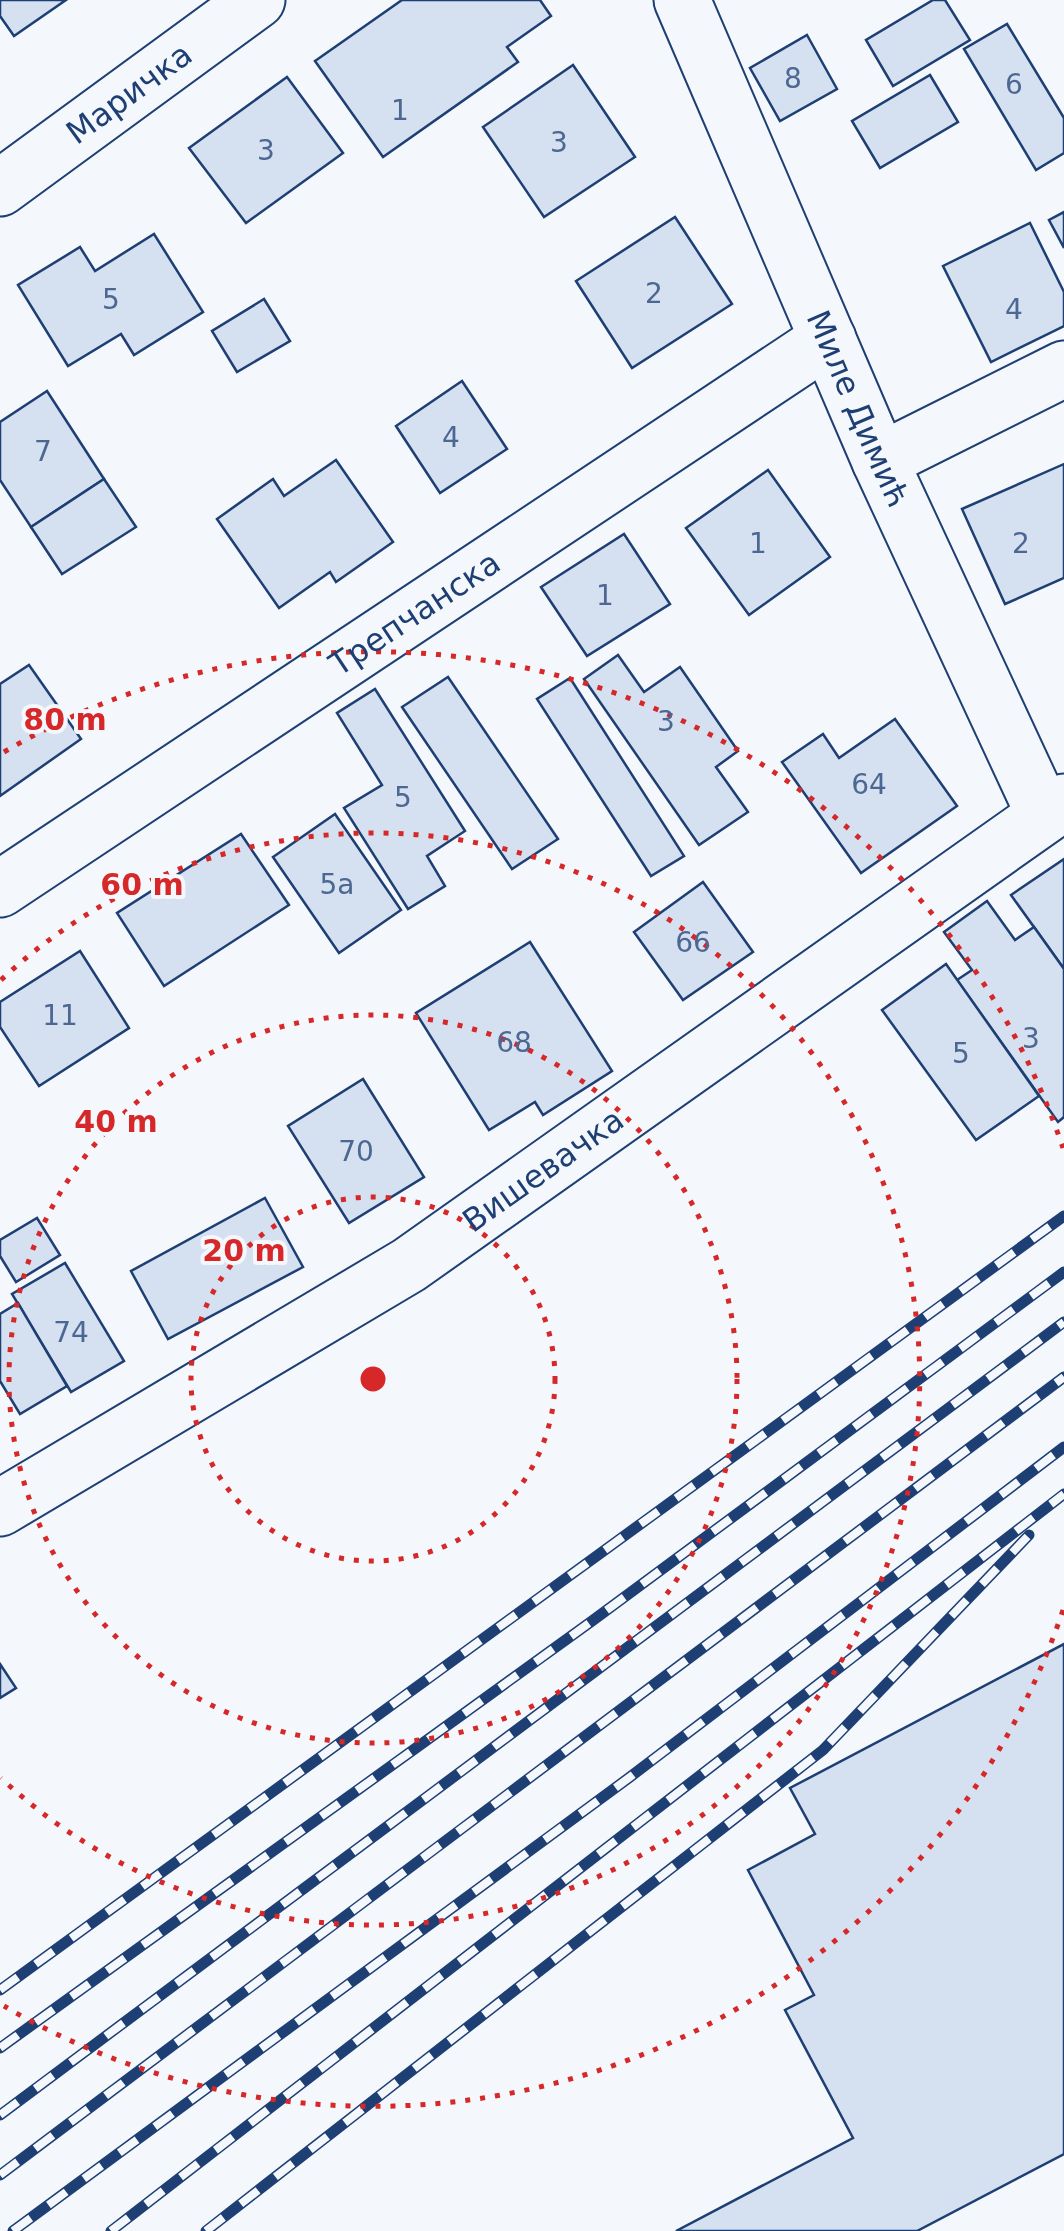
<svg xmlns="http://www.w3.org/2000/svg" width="1064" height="2231" font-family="'DejaVu Sans',sans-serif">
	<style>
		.building { fill: #d5e0f0; stroke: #1d3f73; stroke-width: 2.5 }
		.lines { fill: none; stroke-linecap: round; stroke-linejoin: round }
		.street-casing { stroke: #1d3f73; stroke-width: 59 }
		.secondary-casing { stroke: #1d3f73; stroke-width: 59 }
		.street { stroke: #f4f7fb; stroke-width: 55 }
		.secondary { stroke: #f4f7fb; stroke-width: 55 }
		.rail-casing { stroke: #1d3f73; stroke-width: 11 }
		.rail { stroke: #f4f7fb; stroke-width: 8; stroke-dasharray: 22; stroke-linecap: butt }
		.ring { fill: none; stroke: #d62828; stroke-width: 5; stroke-dasharray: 5 10 }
		.labels { text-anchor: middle; stroke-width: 8; stroke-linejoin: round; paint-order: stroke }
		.number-label { font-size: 28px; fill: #4b6792 }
		.street-label { font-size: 32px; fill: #1d3f73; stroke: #f4f7fb }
		.centre { fill: #d62828; stroke: #f4f7fb; stroke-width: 5 }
		.ring-label { font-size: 30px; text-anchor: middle; font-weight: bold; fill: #d62828; stroke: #f4f7fb; stroke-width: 8; stroke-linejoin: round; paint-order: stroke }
	</style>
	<rect width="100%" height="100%" fill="#f4f7fb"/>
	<!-- building -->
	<g class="building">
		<path d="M 0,0 L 66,0 L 14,36 L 0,16 Z"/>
		<path d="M 402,0 L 540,0 L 551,16 L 507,47 L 518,62 L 383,157 L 315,61 Z"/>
		<path d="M 933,0 L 945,0 L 970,40 L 893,86 L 866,40 Z"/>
		<path d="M 1007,24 L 1064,118 L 1064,153 L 1036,170 L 964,49 Z"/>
		<path d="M 807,35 L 837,89 L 780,121 L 750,68 Z"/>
		<path d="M 573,65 L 635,157 L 544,217 L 483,127 Z"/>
		<path d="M 930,75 L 958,122 L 880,168 L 852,121 Z"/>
		<path d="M 287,77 L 343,153 L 246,223 L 189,148 Z"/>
		<path d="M 1064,212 L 1064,248 L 1049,220 Z"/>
		<path d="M 675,217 L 732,304 L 632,368 L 576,281 Z"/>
		<path d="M 1030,223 L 1064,292 L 1064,326 L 991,362 L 943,266 Z"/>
		<path d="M 154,234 L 203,312 L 134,355 L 121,334 L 68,366 L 18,285 L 80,247 L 95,271 Z"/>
		<path d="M 264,299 L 290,341 L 237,372 L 212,331 Z"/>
		<path d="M 462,381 L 507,449 L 440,493 L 396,426 Z"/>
		<path d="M 47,391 L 104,479 L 31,527 L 0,480 L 0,422 Z"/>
		<path d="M 336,460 L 393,542 L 336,582 L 330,572 L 279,608 L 217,519 L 273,479 L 284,496 Z"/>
		<path d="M 1064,464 L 1064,578 L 1005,604 L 962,509 Z"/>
		<path d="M 768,470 L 830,557 L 749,615 L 686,528 Z"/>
		<path d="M 104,479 L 136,527 L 62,574 L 31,527 Z"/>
		<path d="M 624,534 L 670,604 L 587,656 L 541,587 Z"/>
		<path d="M 618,655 L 644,692 L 680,667 L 738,751 L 716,767 L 748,812 L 699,845 L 584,679 Z"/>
		<path d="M 29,665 L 81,739 L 0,796 L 0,684 Z"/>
		<path d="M 448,677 L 558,839 L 512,869 L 402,707 Z"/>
		<path d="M 570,678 L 684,856 L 651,876 L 537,699 Z"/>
		<path d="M 375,689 L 465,831 L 427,856 L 445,886 L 408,909 L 344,808 L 382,785 L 337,713 Z"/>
		<path d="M 895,719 L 957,806 L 861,873 L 782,762 L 823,734 L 839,758 Z"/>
		<path d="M 335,814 L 401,910 L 339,953 L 273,857 Z"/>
		<path d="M 241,834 L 289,905 L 164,986 L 117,913 Z"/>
		<path d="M 1064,859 L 1064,969 L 1011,895 Z"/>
		<path d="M 703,882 L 753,952 L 683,1000 L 634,932 Z"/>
		<path d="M 987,901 L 1015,940 L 1034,927 L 1064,969 L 1064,1117 L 1058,1122 L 957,980 L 972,970 L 944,932 Z"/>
		<path d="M 530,942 L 612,1071 L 543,1115 L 535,1102 L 489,1130 L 416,1013 Z"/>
		<path d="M 80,951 L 129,1028 L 39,1086 L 0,1027 L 0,1002 Z"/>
		<path d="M 946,964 L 1039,1096 L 976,1140 L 882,1010 Z"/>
		<path d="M 363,1079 L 424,1177 L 349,1223 L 288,1126 Z"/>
		<path d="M 265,1198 L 303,1267 L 168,1339 L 131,1271 Z"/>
		<path d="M 37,1218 L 60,1255 L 16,1282 L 0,1256 L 0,1240 Z"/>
		<path d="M 65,1263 L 124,1361 L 71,1392 L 12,1294 Z"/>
		<path d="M 18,1303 L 67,1386 L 20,1414 L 0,1381 L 0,1314 Z"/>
		<path d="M 1064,1644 L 1064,2154 L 917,2231 L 676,2231 L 853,2138 L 785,2010 L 814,1995 L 748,1870 L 815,1834 L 790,1788 Z"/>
		<path d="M 0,1664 L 16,1688 L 0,1698 Z"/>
	</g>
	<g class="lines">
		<defs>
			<g id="street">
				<path id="s1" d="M 682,0 L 880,461 L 1044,814"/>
				<path d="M 880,461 L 1064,369"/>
				<path id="s2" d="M 0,889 L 828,339"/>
				<path id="s3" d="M 0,1508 L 409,1265 L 1064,802"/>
			</g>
			<g id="secondary">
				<path id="s4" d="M 0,188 L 257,0"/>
			</g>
		</defs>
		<!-- street casing -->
		<use href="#street" class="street-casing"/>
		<!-- secondary casing -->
		<use href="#secondary" class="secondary-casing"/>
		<!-- street -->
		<use href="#street" class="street"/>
		<!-- secondary -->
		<use href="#secondary" class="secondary"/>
		<defs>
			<g id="rail">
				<path d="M 0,1990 L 1064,1216"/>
				<path d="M 0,2048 L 592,1621 L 1064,1272"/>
				<path d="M 0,2115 L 1064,1322"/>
				<path d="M 0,2175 L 1064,1377"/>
				<path d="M 13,2231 L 630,1777 L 1064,1447"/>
				<path d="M 111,2231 L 1064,1494"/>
				<path d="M 206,2231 L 823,1750 L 1029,1535"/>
			</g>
		</defs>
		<!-- rail casing -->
		<use href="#rail" class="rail-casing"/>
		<!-- rail -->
		<use href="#rail" class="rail"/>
	</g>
	<!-- distance rings -->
	<g class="ring">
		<circle cx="373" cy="1379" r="182"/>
		<circle cx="373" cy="1379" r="364"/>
		<path d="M1 980A546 546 0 1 1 1 1778"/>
		<path d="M1063 1610A728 728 0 0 1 4 2006M4 752A728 728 0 0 1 1063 1148"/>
	</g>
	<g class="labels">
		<!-- number labels -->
		<g class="number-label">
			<text x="793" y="88">8</text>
			<text x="1014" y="94">6</text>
			<text x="400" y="120">1</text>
			<text x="559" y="152">3</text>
			<text x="266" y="160">3</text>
			<text x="654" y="303">2</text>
			<text x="111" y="309">5</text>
			<text x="1014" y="319">4</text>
			<text x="451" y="447">4</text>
			<text x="43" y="461">7</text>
			<text x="758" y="553">1</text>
			<text x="1021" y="553">2</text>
			<text x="605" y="605">1</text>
			<text x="666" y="731">3</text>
			<text x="869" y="794">64</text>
			<text x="403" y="807">5</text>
			<text x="337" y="894">5a</text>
			<text x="693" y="952">66</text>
			<text x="60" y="1025">11</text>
			<text x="1031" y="1048">3</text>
			<text x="514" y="1052">68</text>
			<text x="961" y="1063">5</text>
			<text x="356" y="1161">70</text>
			<text x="71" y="1342">74</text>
		</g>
		<!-- street labels -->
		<g class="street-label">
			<text dy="11" stroke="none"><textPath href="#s4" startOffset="160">Маричка</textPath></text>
			<text dy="11" stroke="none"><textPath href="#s1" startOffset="445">Миле Димић</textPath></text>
			<text dy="11" stroke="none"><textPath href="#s2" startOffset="498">Трепчанска</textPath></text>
			<text dy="11" stroke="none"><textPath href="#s3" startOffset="640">Вишевачка</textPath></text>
		</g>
	</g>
	<circle cx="373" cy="1379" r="15" class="centre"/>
	<g class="ring-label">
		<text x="65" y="730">80 m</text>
		<text x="142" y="895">60 m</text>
		<text x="116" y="1132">40 m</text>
		<text x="244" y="1261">20 m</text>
	</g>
</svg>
